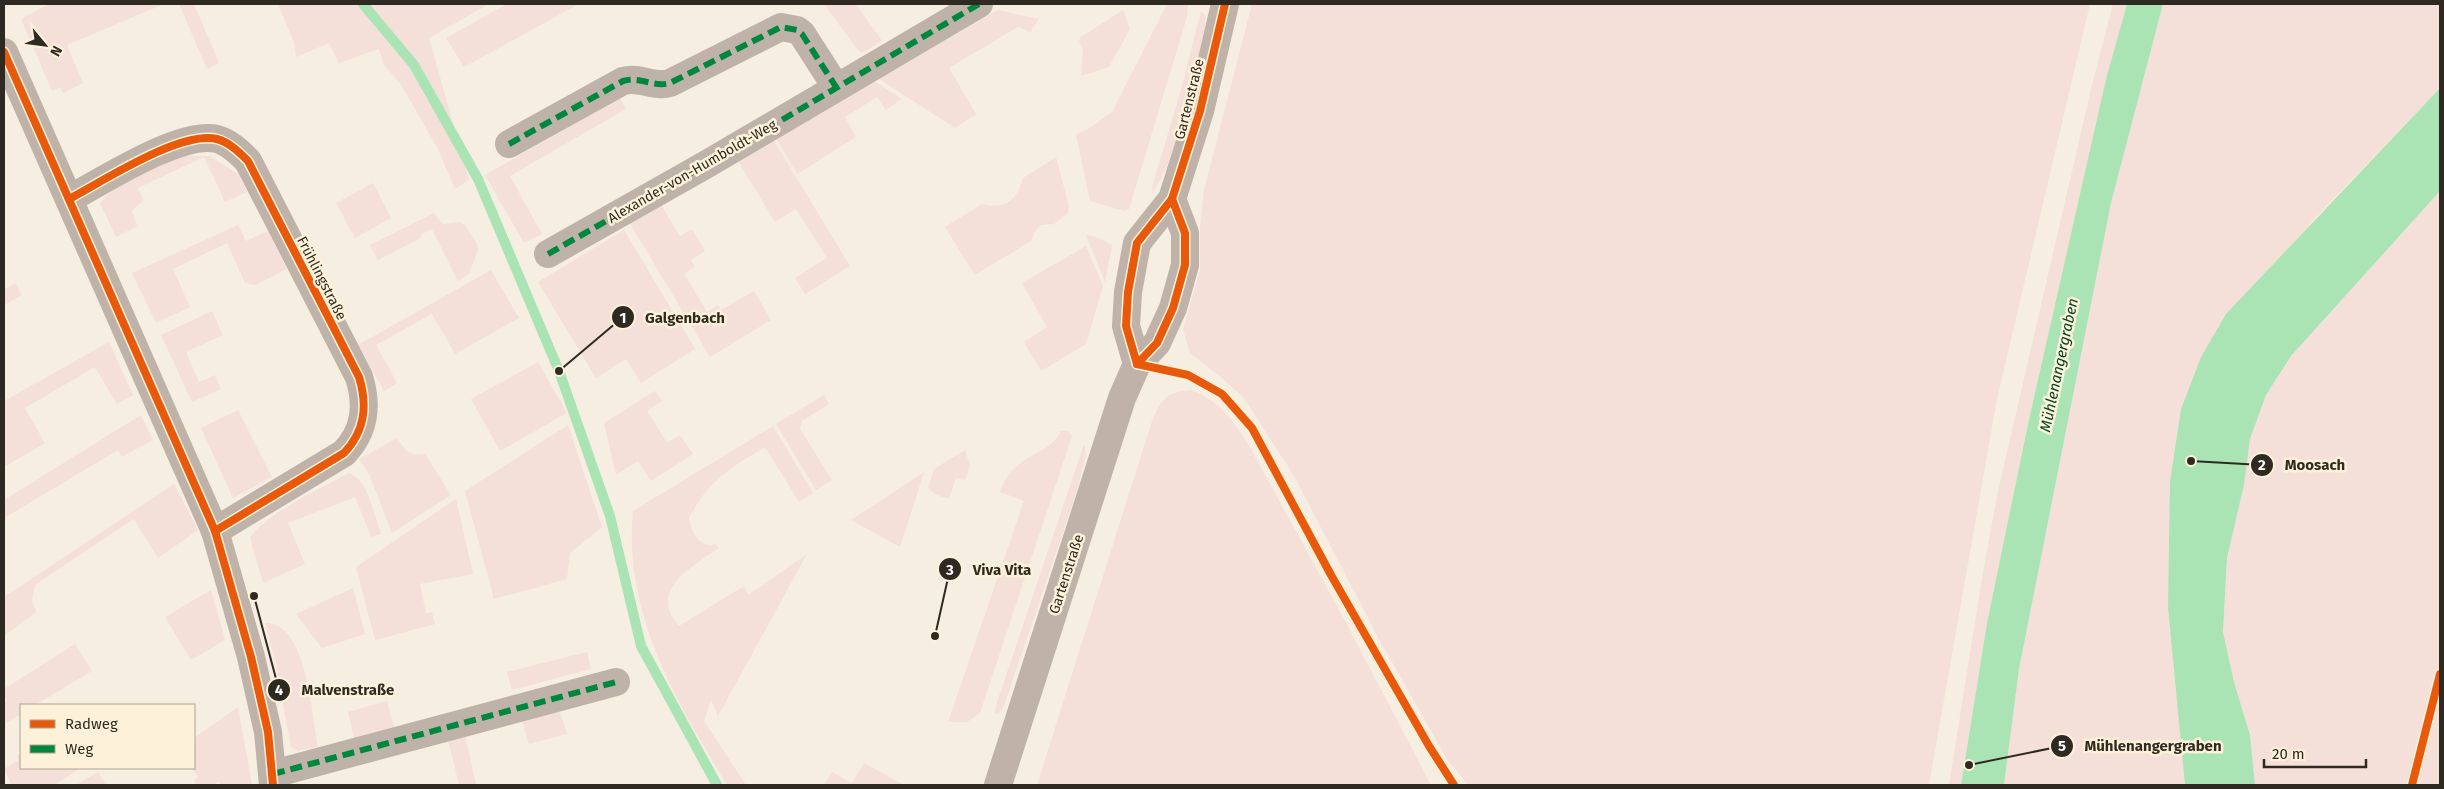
<svg xmlns="http://www.w3.org/2000/svg" width="2444" height="789" font-family="'Fira Sans',sans-serif">
	<style>
		.green { fill: #f4e0d9 }
		.water { fill: #abe4b4 }
		.lines { fill: none; stroke-linecap: round; stroke-linejoin: round }
		.stream { stroke: #abe4b4; stroke-width: 10 }
		.minor { stroke: #beb2a9; stroke-width: 28 }
		.quiet { stroke: #00873e; stroke-width: 6; stroke-dasharray: 12 6; stroke-linecap: butt }
		.cycleway-casing { stroke: #fdf2d9; stroke-width: 11 }
		.cycleway { stroke: #e8590c; stroke-width: 8 }
		.labels { text-anchor: middle; stroke-width: 5; stroke-linejoin: round; paint-order: stroke }
		.street-label { font-size: 14px; fill: #2f2a21; stroke: #fdf2d9 }
		.water-label { font-size: 15px; font-style: italic; fill: #01451e; stroke: #fdf2d9 }
		.leader { fill: none; stroke: #2f2a21; stroke-width: 2 }
		.callout-dot { fill: #2f2a21; stroke: #fdf2d9; stroke-width: 2 }
		.mark-label { font-size: 15px; text-anchor: middle; font-weight: bold; fill: #fff }
		.callout-label { font-size: 15px; text-anchor: middle; font-weight: bold; fill: #2f2a21; stroke: #fdf2d9; stroke-width: 5; stroke-linejoin: round; paint-order: stroke }
	</style>
	<rect width="100%" height="100%" fill="#f5eee1"/>
	<!-- green -->
	<g class="green">
		<path d="M 49,4 L 164,4 L 67,45 L 83,83 L 63,93 L 60,87 L 52,91 L 21,19 Z"/>
		<path d="M 179,4 L 194,4 L 219,63 L 207,69 Z"/>
		<path d="M 278,4 L 489,4 L 429,38 L 469,180 L 455,189 L 437,147 L 400,83 L 384,65 L 379,49 L 339,63 L 329,43 L 296,57 L 294,42 Z"/>
		<path d="M 507,4 L 579,4 L 464,67 L 446,38 Z"/>
		<path d="M 824,4 L 856,4 L 882,41 L 862,53 L 858,50 Z"/>
		<path d="M 1167,4 L 1188,4 L 1187,17 L 1129,209 L 1124,211 L 1090,201 L 1076,134 L 1087,130 L 1112,112 Z"/>
		<path d="M 1252,4 L 2090,4 L 1997,399 L 1929,785 L 1468,785 L 1447,759 L 1379,639 L 1294,476 L 1244,398 L 1222,378 L 1190,353 L 1183,329 L 1200,270 L 1200,227 L 1204,190 Z"/>
		<path d="M 2113,4 L 2127,4 L 2106,79 L 2028,424 L 1987,623 L 1961,785 L 1949,785 L 1982,578 L 1998,491 L 2092,85 Z"/>
		<path d="M 2163,4 L 2440,4 L 2440,88 L 2315,218 L 2201,357 L 2181,409 L 2170,481 L 2177,696 L 2185,785 L 2004,785 L 2019,669 L 2111,203 Z"/>
		<path d="M 998,10 L 1039,19 L 1030,32 L 1018,27 L 949,68 L 976,114 L 955,128 L 879,79 Z"/>
		<path d="M 1123,10 L 1130,29 L 1109,67 L 1081,76 L 1083,49 L 1079,41 L 1081,37 Z"/>
		<path d="M 1201,11 L 1205,15 L 1205,28 C 1193,80 1182,146 1153,192 L 1152,187 L 1181,90 Z"/>
		<path d="M 874,81 L 902,99 L 886,110 L 877,97 L 845,117 L 856,137 L 797,174 L 776,138 Z"/>
		<path d="M 620,98 L 626,109 L 510,176 L 542,234 L 524,243 L 485,175 Z"/>
		<path d="M 773,139 L 850,266 L 805,294 L 795,278 L 827,258 L 796,209 L 775,222 L 738,161 Z"/>
		<path d="M 182,156 L 210,156 L 238,174 L 247,192 L 225,202 L 204,157 L 138,188 L 144,200 L 132,210 L 137,226 L 116,237 L 100,203 C 121,178 153,169 182,156 Z"/>
		<path d="M 1056,157 L 1069,206 L 1068,213 L 1054,224 L 1041,225 L 1036,230 L 1031,241 L 975,275 L 945,227 L 982,204 C 1005,210 1017,201 1023,178 Z"/>
		<path d="M 373,183 L 391,218 L 355,238 L 336,203 Z"/>
		<path d="M 2440,191 L 2440,785 L 2255,785 L 2250,735 L 2234,682 L 2223,632 L 2227,558 L 2244,485 L 2250,439 L 2266,395 L 2291,356 Z"/>
		<path d="M 660,203 L 680,236 L 692,229 L 705,251 L 691,260 L 695,267 L 684,274 L 707,312 L 718,305 L 721,310 L 754,291 L 771,320 L 710,357 L 629,222 Z"/>
		<path d="M 434,213 L 442,224 L 459,222 L 465,225 L 477,244 L 478,250 L 469,274 L 458,281 L 432,229 L 420,235 L 421,238 L 378,260 L 370,245 Z"/>
		<path d="M 238,225 L 246,241 L 268,231 L 287,269 L 255,285 L 245,283 L 227,243 L 173,269 L 190,307 L 156,323 L 132,273 Z"/>
		<path d="M 624,230 L 695,349 L 641,383 L 626,359 L 596,378 L 538,282 Z"/>
		<path d="M 1086,235 L 1094,236 L 1112,245 L 1105,282 Z"/>
		<path d="M 1086,246 L 1103,286 L 1086,344 L 1041,371 L 1024,342 L 1047,327 L 1022,283 Z"/>
		<path d="M 491,270 L 519,318 L 455,354 L 432,314 L 376,345 L 397,383 L 384,391 L 358,345 Z"/>
		<path d="M 15,283 L 22,295 L 4,305 L 4,290 Z"/>
		<path d="M 212,311 L 223,335 L 186,352 L 199,382 L 215,375 L 221,389 L 192,402 L 161,335 Z"/>
		<path d="M 109,342 L 133,395 L 117,404 L 95,367 L 25,408 L 45,443 L 4,467 L 4,401 Z"/>
		<path d="M 538,362 L 567,413 L 500,451 L 471,399 Z"/>
		<path d="M 1191,390 C 1217,398 1232,420 1247,442 L 1344,619 L 1431,785 L 1037,785 L 1153,418 C 1163,397 1168,392 1191,390 Z"/>
		<path d="M 655,391 L 662,401 L 647,411 L 667,443 L 680,435 L 693,454 L 651,481 L 638,461 L 616,475 L 604,423 Z"/>
		<path d="M 824,395 L 829,404 L 802,421 L 800,429 L 832,480 L 816,490 L 776,424 Z"/>
		<path d="M 238,410 L 272,477 L 233,498 L 201,428 Z"/>
		<path d="M 141,415 L 153,440 L 122,457 L 118,450 L 4,518 L 4,500 Z"/>
		<path d="M 568,425 L 602,527 L 570,553 L 567,579 L 494,599 L 465,491 Z"/>
		<path d="M 773,426 L 813,493 L 799,502 L 765,447 C 729,469 709,480 689,518 C 691,531 700,549 715,544 L 719,548 C 692,567 647,590 679,626 L 744,586 L 748,595 L 807,554 L 718,716 L 711,700 L 704,721 L 746,785 L 727,785 C 676,701 623,613 633,511 Z"/>
		<path d="M 1061,431 L 1068,431 L 1072,436 L 980,713 L 967,722 L 948,722 L 1024,501 L 1000,492 C 1014,451 1047,459 1061,431 Z"/>
		<path d="M 397,438 C 405,451 409,456 425,454 L 451,495 L 392,533 L 370,476 L 359,459 Z"/>
		<path d="M 1084,444 L 1086,454 L 1076,494 L 1004,706 L 1000,712 L 995,714 L 996,705 Z"/>
		<path d="M 965,450 L 970,466 L 965,480 L 956,478 L 949,499 L 935,494 L 928,488 L 934,469 Z"/>
		<path d="M 924,472 L 900,547 L 851,520 Z"/>
		<path d="M 349,473 C 369,481 374,515 381,534 L 371,537 L 355,497 L 288,523 L 305,564 L 263,583 L 250,538 C 262,516 325,486 349,473 Z"/>
		<path d="M 174,484 L 198,530 L 158,558 L 134,519 L 35,585 L 32,600 L 36,612 L 4,636 L 4,597 Z"/>
		<path d="M 456,499 L 473,574 L 420,584 L 426,613 L 432,612 L 435,624 L 375,640 L 356,567 Z"/>
		<path d="M 353,588 L 365,634 L 322,648 L 296,614 Z"/>
		<path d="M 211,590 L 225,640 L 191,660 L 165,617 Z"/>
		<path d="M 265,623 C 307,621 312,717 318,747 L 298,751 L 291,747 L 275,660 Z"/>
		<path d="M 75,644 L 92,671 L 35,705 L 21,705 L 21,714 L 4,724 L 4,703 L 7,701 L 4,696 L 4,689 Z"/>
		<path d="M 587,652 L 591,669 L 512,690 L 507,672 Z"/>
		<path d="M 387,701 L 394,727 L 354,738 L 348,712 Z"/>
		<path d="M 238,707 L 252,785 L 221,785 L 219,782 L 212,785 L 197,785 L 194,781 L 198,777 L 192,768 L 194,738 Z"/>
		<path d="M 559,709 L 567,734 L 529,744 L 522,720 Z"/>
		<path d="M 465,735 L 476,785 L 459,785 L 448,739 Z"/>
		<path d="M 21,753 L 21,768 L 81,768 L 54,785 L 12,785 L 4,769 L 19,760 L 17,756 Z"/>
		<path d="M 864,763 L 904,785 L 824,785 L 832,772 L 852,783 Z"/>
		<path d="M 98,772 L 106,785 L 76,785 Z"/>
	</g>
	<!-- water -->
	<g class="water">
		<path d="M 2127,4 L 2163,4 L 2111,203 L 2019,669 L 2004,785 L 1961,785 L 1987,623 L 2028,424 L 2106,79 Z"/>
		<path d="M 2440,88 L 2440,191 L 2291,356 L 2266,395 L 2250,439 L 2244,485 L 2227,558 L 2223,632 L 2234,682 L 2250,735 L 2255,785 L 2185,785 L 2168,607 L 2170,481 L 2181,409 L 2201,357 L 2226,314 Z"/>
	</g>
	<g class="lines">
		<!-- stream -->
		<path class="stream" d="M 363,4 L 414,65 L 478,179 L 559,371 L 610,516 L 641,646 L 717,785"/>
		<!-- minor -->
		<g class="minor">
			<path d="M 4,52 L 215,531 L 251,657 L 268,732 L 273,785"/>
			<path d="M 509,144 L 623,81 C 640,76 654,88 670,83 L 781,27 L 797,30 L 802,34 L 836,87"/>
			<path d="M 69,199 C 103,181 181,130 217,139 C 229,142 240,153 248,161 L 359,377 C 368,406 365,431 344,453 L 215,531"/>
			<path d="M 548,254 L 707,164 L 979,4"/>
			<path d="M 1137,364 L 1126,326 L 1128,292 L 1137,243 L 1172,199 L 1200,111 L 1225,4"/>
			<path d="M 273,774 L 616,682"/>
			<path d="M 998,785 L 1122,398 L 1137,364 L 1157,343 L 1173,308 L 1185,265 L 1185,233 L 1172,199"/>
		</g>
		<!-- quiet -->
		<g class="quiet">
			<path d="M 509,144 L 623,81 C 640,76 654,88 670,83 L 781,27 L 797,30 L 802,34 L 836,87"/>
			<path d="M 548,254 L 707,164 L 979,4"/>
			<path d="M 273,774 L 616,682"/>
		</g>
		<defs>
			<g id="cycleway">
				<path d="M 4,52 L 215,531 L 251,657 L 268,732 L 273,785"/>
				<path d="M 69,199 C 103,181 181,130 217,139 C 229,142 240,153 248,161 L 359,377 C 368,406 365,431 344,453 L 215,531"/>
				<path d="M 1137,364 L 1188,375 L 1222,394 L 1252,428 L 1331,575 L 1429,746 L 1454,785"/>
				<path d="M 1137,364 L 1126,326 L 1128,292 L 1137,243 L 1172,199 L 1200,111 L 1225,4"/>
				<path d="M 1137,364 L 1157,343 L 1173,308 L 1185,265 L 1185,233 L 1172,199"/>
				<path d="M 2412,785 L 2440,674"/>
			</g>
		</defs>
		<!-- cycleway casing -->
		<use href="#cycleway" class="cycleway-casing"/>
		<!-- cycleway -->
		<use href="#cycleway" class="cycleway"/>
	</g>
	<g class="labels">
		<!-- street labels -->
		<g class="street-label">
			<text transform="translate(1189 99) rotate(-76)" y="5">Gartenstraße</text>
			<text transform="translate(692 171) rotate(-30)" y="5">Alexander-von-Humboldt-Weg</text>
			<text transform="translate(322 278) rotate(63)" y="5">Frühlingstraße</text>
			<text transform="translate(1066 574) rotate(-72)" y="5">Gartenstraße</text>
		</g>
		<!-- water labels -->
		<g class="water-label">
			<text transform="translate(2059 365) rotate(-78)" y="5">Mühlenangergraben</text>
		</g>
	</g>
	<!-- callouts -->
	<path class="leader" d="M559 371L623 317M2191 461L2262 465M935 636L950 569M254 596L279 690M1969 765L2062 746"/>
	<g class="callout-dot">
		<circle cx="559" cy="371" r="5"/>
		<circle cx="2191" cy="461" r="5"/>
		<circle cx="935" cy="636" r="5"/>
		<circle cx="254" cy="596" r="5"/>
		<circle cx="1969" cy="765" r="5"/>
		<circle cx="623" cy="317" r="12"/>
		<circle cx="2262" cy="465" r="12"/>
		<circle cx="950" cy="569" r="12"/>
		<circle cx="279" cy="690" r="12"/>
		<circle cx="2062" cy="746" r="12"/>
	</g>
	<g class="mark-label">
		<text x="623" y="323">1</text>
		<text x="2262" y="470">2</text>
		<text x="950" y="575">3</text>
		<text x="279" y="695">4</text>
		<text x="2062" y="751">5</text>
	</g>
	<g class="callout-label">
		<text x="685" y="323">Galgenbach</text>
		<text x="2315" y="470">Moosach</text>
		<text x="1002" y="575">Viva Vita</text>
		<text x="348" y="695">Malvenstraße</text>
		<text x="2153" y="751">Mühlenangergraben</text>
	</g>
	<!-- border -->
	<rect width="2444" height="789" fill="none" stroke="#2f2a21" stroke-width="10"/>
	<!-- legend -->
	<rect x="20" y="704" width="175" height="65" fill="#fdf2d9" stroke="#aba28f"/>
	<rect x="30" y="720" width="25" height="8" fill="#e8590c" stroke="#aba28f"/>
	<text x="65" y="729" font-size="15" fill="#2f2a21">Radweg</text>
	<rect x="30" y="745" width="25" height="8" fill="#00873e" stroke="#aba28f"/>
	<text x="65" y="754" font-size="15" fill="#2f2a21">Weg</text>
	<!-- north arrow -->
	<g transform="translate(45 45) rotate(119)" stroke="#fdf2d9" stroke-width="4" paint-order="stroke">
	<path d="M0-4L9 19L0 12L-9 19Z" fill="#2f2a21"/>
	<text y="-8" font-size="14" font-weight="bold" text-anchor="middle" fill="#2f2a21">N</text>
	</g>
	<!-- scale -->
	<path d="M2264 759v8h102v-8" fill="none" stroke="#2f2a21" stroke-width="2.5"/>
	<text x="2272" y="759" font-size="15" fill="#2f2a21" stroke="#fdf2d9" stroke-width="4" paint-order="stroke">20 m</text>
</svg>
